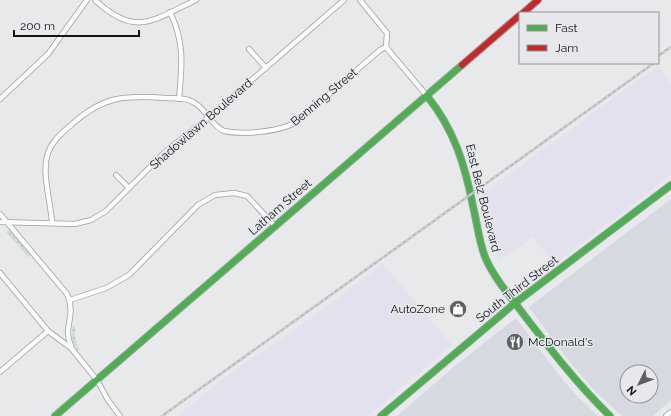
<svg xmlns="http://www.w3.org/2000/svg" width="671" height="416" font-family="Raleway,sans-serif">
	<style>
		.built { fill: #d6dae0; fill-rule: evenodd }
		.industrial { fill: #e3e1ee }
		.grass { fill: url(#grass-dots) }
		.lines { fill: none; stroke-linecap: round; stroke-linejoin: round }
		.street-casing { stroke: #9d9ea0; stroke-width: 6 }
		.fast-casing { stroke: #9d9ea0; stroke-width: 8 }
		.jam-casing { stroke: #9d9ea0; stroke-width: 8 }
		.street { stroke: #fbfcfc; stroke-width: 4.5 }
		.fast { stroke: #4caf50; stroke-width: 6 }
		.jam { stroke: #c62828; stroke-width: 6 }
		.rail-casing { stroke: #bbbbbc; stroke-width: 2.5 }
		.rail { stroke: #e6e8ec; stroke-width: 1; stroke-dasharray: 3; stroke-linecap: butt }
		.labels { text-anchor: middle; stroke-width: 3; stroke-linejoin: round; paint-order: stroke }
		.street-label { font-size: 12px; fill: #141516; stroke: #e6e8ec }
		.poi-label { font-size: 12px; fill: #141516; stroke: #e6e8ec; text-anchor: end }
	</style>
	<defs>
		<pattern id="grass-dots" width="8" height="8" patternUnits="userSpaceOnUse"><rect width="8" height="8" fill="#d0e0cb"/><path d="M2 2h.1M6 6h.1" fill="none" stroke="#b2bfae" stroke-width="1.8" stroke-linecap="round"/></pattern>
	</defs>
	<rect width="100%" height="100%" fill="#e7e9eb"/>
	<!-- built -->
	<g class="built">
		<path d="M 671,199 L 671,400 L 653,416 L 622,416 L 594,390 L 569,361 L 529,307 ZM 627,372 L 651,372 L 651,396 L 627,396 Z"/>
		<path d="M 516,318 L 559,375 L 575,394 L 598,416 L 397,416 L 456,365 Z"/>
	</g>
	<!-- industrial -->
	<g class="industrial">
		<path d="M 658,66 L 671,84 L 671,175 L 554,264 L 533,237 L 498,261 L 489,230 L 481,195 Z"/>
		<path d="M 383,264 L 452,345 L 368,416 L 177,416 L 235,370 L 315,315 Z"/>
	</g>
	<!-- grass -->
	<g class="grass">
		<path d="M 9,230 L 30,255 L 28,257 L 6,232 Z"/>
		<path d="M 72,326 L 75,327 L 75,338 L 79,349 L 77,351 L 72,340 Z"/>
	</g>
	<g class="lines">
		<defs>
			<g id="street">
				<path d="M 95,0 C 136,38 153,20 196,0"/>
				<path d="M 360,0 L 387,33 L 386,47 L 390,52 L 427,96"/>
				<path d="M 170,12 C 185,43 182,66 179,99"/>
				<path d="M 249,49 L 266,68"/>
				<path d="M 0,99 L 48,54 L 87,0"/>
				<path d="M 116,175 L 129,188"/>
				<path d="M 0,214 L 67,294 C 77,316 62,327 71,346"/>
				<path d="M 0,222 L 75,224 L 91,220 L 106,211 L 165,152 L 209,117 L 344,0"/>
				<path d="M 52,223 C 51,202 41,173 48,153 C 52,141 61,134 71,125 C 103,96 124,95 166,98 C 175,99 185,97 193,102 C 206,108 210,125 224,131 C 243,135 283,132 299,120 L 380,50 L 386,47"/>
				<path d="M 0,273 L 48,331 L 71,348 L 97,380 L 108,400 L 120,416"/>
				<path d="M 70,300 L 106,288 L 129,275 L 198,205 L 215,195 L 234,193 L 247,196 L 275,226"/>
				<path d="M 0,372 L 48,331"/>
				<path d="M 666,416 L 671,412"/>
			</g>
			<g id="fast">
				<path d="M 427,96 C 454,129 465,165 473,206 C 477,223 479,241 485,257 C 494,278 510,296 524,315 C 551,350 578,385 610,416"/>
				<path d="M 55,416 L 462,65"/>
				<path d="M 381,416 L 515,303 L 671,185"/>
			</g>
			<g id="jam">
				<path d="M 523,13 L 538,0"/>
				<path d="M 462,65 L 520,15"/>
			</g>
		</defs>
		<!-- street casing -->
		<use href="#street" class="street-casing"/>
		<!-- fast casing -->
		<use href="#fast" class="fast-casing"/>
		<!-- jam casing -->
		<use href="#jam" class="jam-casing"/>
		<!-- street -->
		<use href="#street" class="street"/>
		<!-- fast -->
		<use href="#fast" class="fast"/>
		<!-- jam -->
		<use href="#jam" class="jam"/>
		<defs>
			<g id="rail">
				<path d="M 658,56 L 671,47"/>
				<path d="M 162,416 L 654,63"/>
			</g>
		</defs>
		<!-- rail casing -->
		<use href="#rail" class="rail-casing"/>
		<!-- rail -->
		<use href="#rail" class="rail"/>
	</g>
	<!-- icons -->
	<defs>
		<symbol id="shop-disc" viewBox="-11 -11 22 22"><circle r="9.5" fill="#5e5f61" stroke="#e6e8ec"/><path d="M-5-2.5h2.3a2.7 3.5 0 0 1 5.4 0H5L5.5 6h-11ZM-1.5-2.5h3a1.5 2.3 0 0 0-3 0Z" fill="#fff"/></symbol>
		<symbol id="restaurant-disc" viewBox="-11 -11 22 22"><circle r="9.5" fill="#5e5f61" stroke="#e6e8ec"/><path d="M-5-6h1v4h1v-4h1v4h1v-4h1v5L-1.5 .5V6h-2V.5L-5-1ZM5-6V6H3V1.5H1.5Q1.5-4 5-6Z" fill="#fff"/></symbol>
	</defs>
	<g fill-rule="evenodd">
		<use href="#shop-disc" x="448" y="299" width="20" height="20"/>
		<use href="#restaurant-disc" x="505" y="332" width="20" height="20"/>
	</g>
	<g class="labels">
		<!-- street labels -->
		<g class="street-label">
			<text transform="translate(324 97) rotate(-40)" y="4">Benning Street</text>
			<text transform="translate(201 124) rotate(-41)" y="4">Shadowlawn Boulevard</text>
			<text transform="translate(483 198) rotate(76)" y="4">East Belz Boulevard</text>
			<text transform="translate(280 207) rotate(-41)" y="4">Latham Street</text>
			<text transform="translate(517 289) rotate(-38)" y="4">South Third Street</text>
		</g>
		<!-- poi labels -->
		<g class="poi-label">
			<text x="445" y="313">AutoZone</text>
			<text x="528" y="346" text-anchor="start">McDonald's</text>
		</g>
	</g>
	<!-- legend -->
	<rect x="519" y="12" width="140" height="52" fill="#e6e8ec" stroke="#929496"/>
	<rect x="527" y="25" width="20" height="6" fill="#4caf50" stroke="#929496"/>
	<text x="555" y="32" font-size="12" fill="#141516">Fast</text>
	<rect x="527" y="45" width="20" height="6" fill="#c62828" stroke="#929496"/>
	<text x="555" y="52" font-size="12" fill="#141516">Jam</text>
	<!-- north arrow -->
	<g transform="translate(639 384) rotate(228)"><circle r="19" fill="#e6e8ec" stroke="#929496"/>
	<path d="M0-3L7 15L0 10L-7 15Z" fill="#5e5f61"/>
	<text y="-6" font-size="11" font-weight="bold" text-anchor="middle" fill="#141516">N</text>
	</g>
	<!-- scale -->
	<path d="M14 30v6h125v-6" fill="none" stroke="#141516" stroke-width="2"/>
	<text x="20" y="30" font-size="12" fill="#141516" stroke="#e6e8ec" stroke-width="3" paint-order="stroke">200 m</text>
</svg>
